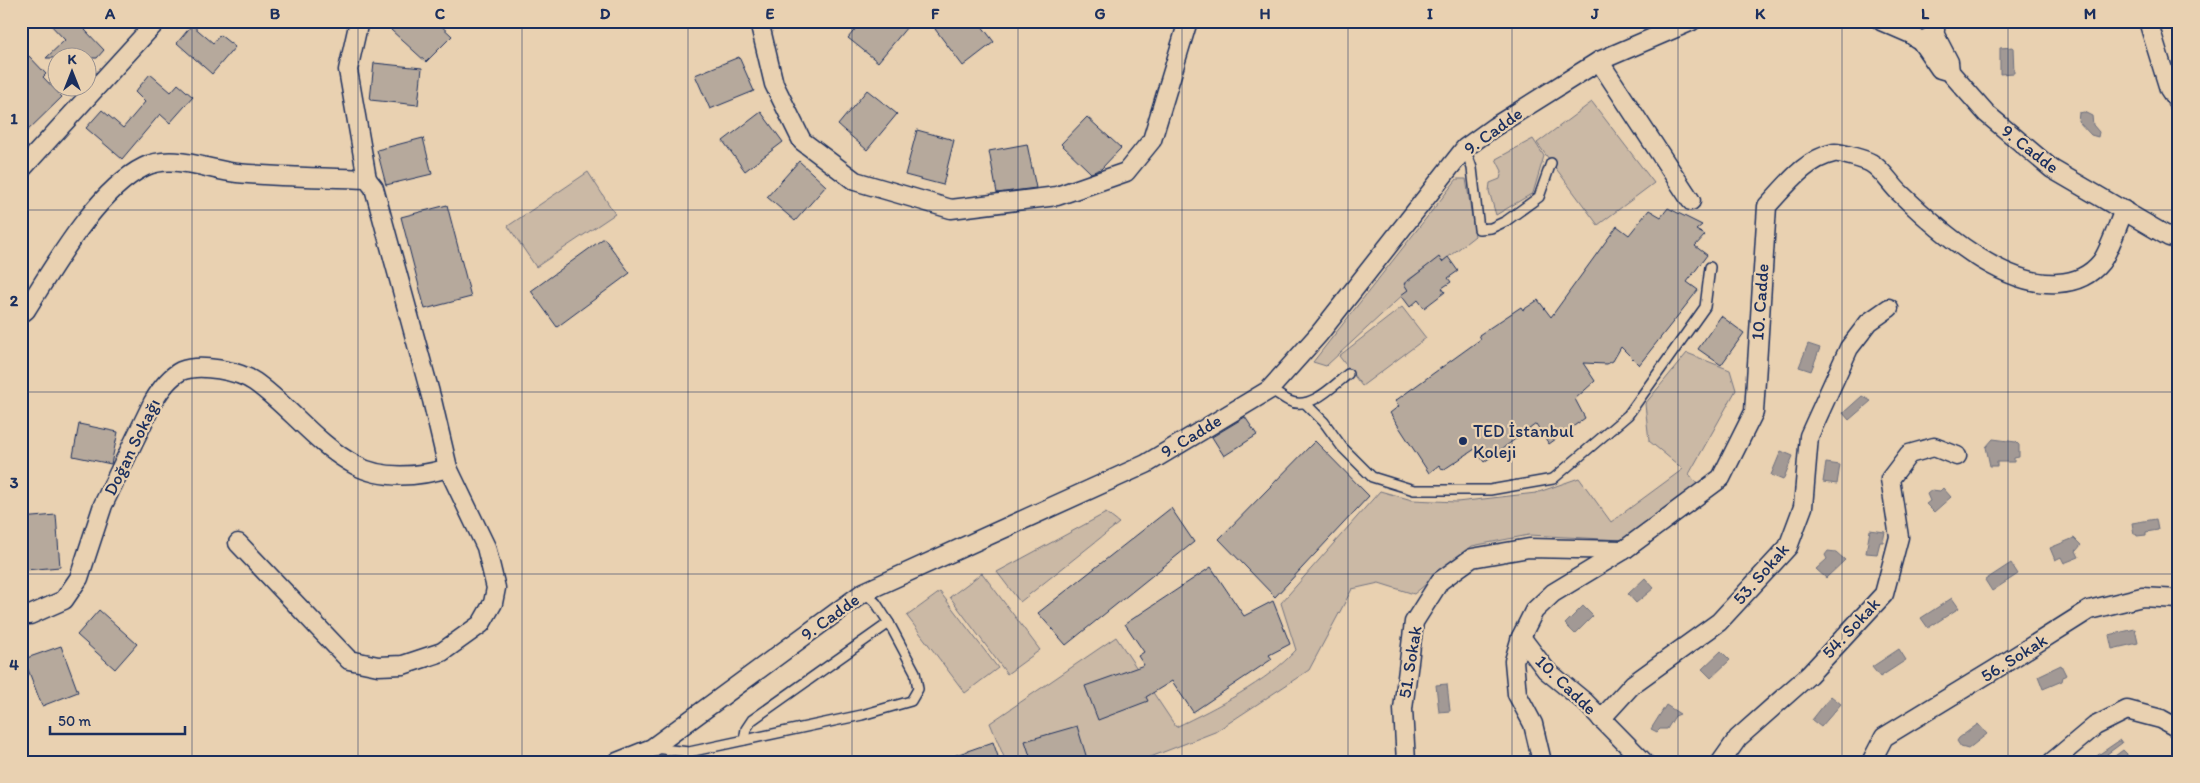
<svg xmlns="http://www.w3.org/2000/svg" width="2200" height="783" font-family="Itim,sans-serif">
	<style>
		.green { fill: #cbb9a5; stroke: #737482 }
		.water { fill: #a29995; stroke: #6c6f7f }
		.building { fill: #b6a99c; stroke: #1b2f5e }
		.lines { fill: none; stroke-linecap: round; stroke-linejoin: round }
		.service-casing { stroke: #1b2f5e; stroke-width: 12 }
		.minor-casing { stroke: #1b2f5e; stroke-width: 21 }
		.service { stroke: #e9d1b1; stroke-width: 9 }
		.minor { stroke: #e9d1b1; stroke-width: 18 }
		.grid { fill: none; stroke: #1b2f5e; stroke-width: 1; stroke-opacity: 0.55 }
		.poi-dot { fill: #1b2f5e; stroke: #e9d1b1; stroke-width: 2 }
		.labels { text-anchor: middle; stroke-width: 4.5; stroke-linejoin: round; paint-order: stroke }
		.street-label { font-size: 18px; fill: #1b2f5e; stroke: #e9d1b1 }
		.poi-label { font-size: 18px; fill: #1b2f5e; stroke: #e9d1b1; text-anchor: start }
		.neatline { fill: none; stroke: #1b2f5e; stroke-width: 2 }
		.grid-label { font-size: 16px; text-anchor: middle; font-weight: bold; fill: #1b2f5e }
	</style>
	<rect width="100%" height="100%" fill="#e9d1b1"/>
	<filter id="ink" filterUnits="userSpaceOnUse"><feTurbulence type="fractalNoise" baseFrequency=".02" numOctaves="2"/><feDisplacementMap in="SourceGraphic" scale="10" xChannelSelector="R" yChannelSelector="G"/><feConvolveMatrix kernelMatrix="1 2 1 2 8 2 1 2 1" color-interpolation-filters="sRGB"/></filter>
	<g filter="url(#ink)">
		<!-- green -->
		<g class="green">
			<path d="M 1592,102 L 1654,183 L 1598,225 L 1537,143 Z"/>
			<path d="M 1533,139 L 1544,156 L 1533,193 L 1496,215 L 1489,191 L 1490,183 L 1500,179 L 1502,171 L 1496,159 Z"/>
			<path d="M 588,172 L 615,214 L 536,267 L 508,226 Z"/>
			<path d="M 1457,179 L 1466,179 L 1475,236 L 1442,262 L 1439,258 L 1404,283 L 1408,290 L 1326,366 L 1313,362 Z"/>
			<path d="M 1402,307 L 1426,338 L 1362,386 L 1339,356 Z"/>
			<path d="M 1687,353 L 1730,370 L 1736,390 L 1689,474 L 1697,484 L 1622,540 L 1529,535 L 1472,546 L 1414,594 L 1379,583 L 1352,589 L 1309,670 L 1215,732 L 1148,758 L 1132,762 L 1006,762 L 990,723 L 1116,637 L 1176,727 C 1215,708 1267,682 1296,650 L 1281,603 L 1380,491 L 1412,500 L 1457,502 L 1536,493 L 1579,478 L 1611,522 L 1683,469 L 1649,441 L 1645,404 Z"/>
			<path d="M 1106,513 L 1119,523 L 1020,602 L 997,572 Z"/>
			<path d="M 982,573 L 1040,650 L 1007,674 L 950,597 Z"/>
			<path d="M 940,592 L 998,668 L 965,693 L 907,616 Z"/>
		</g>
		<!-- water -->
		<g class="water">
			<path d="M 2013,47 L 2014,73 L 2000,74 L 2000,48 Z"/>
			<path d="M 2084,112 L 2092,116 L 2093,125 L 2099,132 L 2098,137 L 2091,135 L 2078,121 L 2079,113 Z"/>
			<path d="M 1808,344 L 1820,348 L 1811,371 L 1799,367 Z"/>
			<path d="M 1862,396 L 1871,401 L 1849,420 L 1843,413 Z"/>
			<path d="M 1993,439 L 2016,442 L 2019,445 L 2019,457 L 2014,458 L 2014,462 L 1997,462 L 1997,466 L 1990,466 L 1986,447 Z"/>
			<path d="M 1781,451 L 1793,456 L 1783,480 L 1771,475 Z"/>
			<path d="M 1826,463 L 1840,465 L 1837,484 L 1823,482 Z"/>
			<path d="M 1943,488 L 1951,497 L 1934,512 L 1926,504 L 1930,501 L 1927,494 L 1932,490 L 1940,491 Z"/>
			<path d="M 2156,519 L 2158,530 L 2146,532 L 2146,535 L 2137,536 L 2136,534 L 2134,534 L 2132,523 Z"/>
			<path d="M 1870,530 L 1885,532 L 1883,542 L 1880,542 L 1877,554 L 1866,553 Z"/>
			<path d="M 2074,538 L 2081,545 L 2076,551 L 2079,557 L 2064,563 L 2061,557 L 2055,560 L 2050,548 Z"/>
			<path d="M 1828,551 L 1836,552 L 1845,560 L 1826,578 L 1816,569 L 1827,559 L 1825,555 Z"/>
			<path d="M 2011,563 L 2018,574 L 1992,591 L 1985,580 Z"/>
			<path d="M 1645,578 L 1654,588 L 1636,603 L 1628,594 Z"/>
			<path d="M 1952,598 L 1959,608 L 1928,628 L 1921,618 Z"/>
			<path d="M 1583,606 L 1593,616 L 1575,634 L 1565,624 Z"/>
			<path d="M 2135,629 L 2138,643 L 2112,649 L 2109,635 Z"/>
			<path d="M 1899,649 L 1906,660 L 1880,677 L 1872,667 Z"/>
			<path d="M 1721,651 L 1730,660 L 1711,678 L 1702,669 Z"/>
			<path d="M 2061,665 L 2066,675 L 2063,677 L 2062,681 L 2043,689 L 2038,676 Z"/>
			<path d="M 1447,684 L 1450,711 L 1439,712 L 1436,685 Z"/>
			<path d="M 1831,696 L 1841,704 L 1821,727 L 1812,720 Z"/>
			<path d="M 1666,705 L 1680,714 L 1675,716 L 1667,729 L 1660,729 L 1657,732 L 1651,729 Z"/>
			<path d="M 1978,724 L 1987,734 L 1968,749 L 1961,747 L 1957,741 L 1959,738 Z"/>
			<path d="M 2120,740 L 2122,743 L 2107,754 L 2111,759 L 2123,750 L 2127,754 L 2127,762 L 2106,762 L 2103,757 L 2096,762 L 2088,762 Z"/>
		</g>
		<!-- building -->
		<g class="building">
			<path d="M 47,21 L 94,21 L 85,30 L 104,50 L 97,58 L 46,58 L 65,40 Z"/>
			<path d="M 400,21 L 436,21 L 452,36 L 426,62 L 391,30 Z"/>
			<path d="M 862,21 L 912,21 L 878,62 L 848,38 Z"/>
			<path d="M 945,21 L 978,21 L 994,42 L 963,66 L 935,29 Z"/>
			<path d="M 192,25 L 213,43 L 220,35 L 235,47 L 212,74 L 177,43 Z"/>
			<path d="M 29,56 L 46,74 L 43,77 L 62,97 L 21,137 L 21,63 Z"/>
			<path d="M 739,57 L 754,91 L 710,109 L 695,75 Z"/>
			<path d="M 374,63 L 422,68 L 418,105 L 370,100 Z"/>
			<path d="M 150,74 L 171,92 L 178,84 L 193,97 L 170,123 L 160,114 L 122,159 L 86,128 L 102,110 L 123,128 L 145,102 L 135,92 Z"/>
			<path d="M 867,90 L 897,114 L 867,150 L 838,125 Z"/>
			<path d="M 761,112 L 783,142 L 745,171 L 723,141 Z"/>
			<path d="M 1087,117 L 1121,148 L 1101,169 L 1091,173 L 1061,144 Z"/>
			<path d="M 917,130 L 954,140 L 943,185 L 905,175 Z"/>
			<path d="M 423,138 L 432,174 L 386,185 L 377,150 Z"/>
			<path d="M 1027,144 L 1036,188 L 997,193 L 989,151 Z"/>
			<path d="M 799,161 L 826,186 L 795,221 L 767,197 Z"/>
			<path d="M 447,205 L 471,297 L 425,309 L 401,217 Z"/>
			<path d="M 1668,208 L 1702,225 L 1696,230 L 1705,235 L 1695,246 L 1707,255 L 1687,282 L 1698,290 L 1639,365 L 1621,347 L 1613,361 L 1607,364 L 1583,363 L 1595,381 L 1575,399 L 1585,418 L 1549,444 L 1536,424 L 1484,462 L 1475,449 L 1443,470 L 1439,465 L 1429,473 L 1390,413 L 1399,406 L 1395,401 L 1481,339 L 1479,335 L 1521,307 L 1523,310 L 1538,300 L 1551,317 L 1617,226 L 1629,235 L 1649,210 L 1661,217 Z"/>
			<path d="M 604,238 L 630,273 L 557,327 L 531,291 Z"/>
			<path d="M 1439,257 L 1442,262 L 1448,257 L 1458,271 L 1448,278 L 1451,282 L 1442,288 L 1445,292 L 1424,308 L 1418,300 L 1410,307 L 1401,295 L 1408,290 L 1404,284 Z"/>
			<path d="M 1721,316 L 1744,333 L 1721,365 L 1698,349 Z"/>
			<path d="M 1245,417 L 1257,435 L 1224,456 L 1212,437 Z"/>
			<path d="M 79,424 L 118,432 L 111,464 L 73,456 Z"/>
			<path d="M 1315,441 L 1369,496 L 1275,597 L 1219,539 Z"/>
			<path d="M 1171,508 L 1194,542 L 1066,645 L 1038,613 Z"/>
			<path d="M 56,515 L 60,567 L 25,570 L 21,518 Z"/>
			<path d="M 1211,567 L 1244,616 L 1273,601 L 1290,644 L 1269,655 L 1272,659 L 1193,712 L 1172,681 L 1146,697 L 1148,701 L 1098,720 L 1085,686 L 1144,665 L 1138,656 L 1144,652 L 1125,624 Z"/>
			<path d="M 99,610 L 137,644 L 115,669 L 77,635 Z"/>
			<path d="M 61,646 L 78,692 L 42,706 L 24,659 Z"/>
			<path d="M 1077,726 L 1088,762 L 1032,762 L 1025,741 Z"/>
			<path d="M 993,742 L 1000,762 L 942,762 L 942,760 Z"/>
		</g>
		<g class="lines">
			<defs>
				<g id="service">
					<path d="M 1465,148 L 1472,168 L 1479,229 L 1491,228 L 1506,221 L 1539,197 L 1551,163"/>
					<path d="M 1269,390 C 1277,392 1282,398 1289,401 C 1310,411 1333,386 1348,374"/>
					<path d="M 1306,404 L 1324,422 L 1342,447 L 1372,477 L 1414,490 L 1490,490 L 1553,479 L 1628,415 L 1705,307 L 1710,267"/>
					<path d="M 744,740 L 746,729 L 752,720 L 889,623"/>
					<path d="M 653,748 L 689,752 L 862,715 L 911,701 L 918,689 L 915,672 L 889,623 L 876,603 L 864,592"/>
				</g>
				<g id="minor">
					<path d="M 359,21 L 348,70 L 367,179"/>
					<path d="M 759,21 L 774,84 L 802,141 L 855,181 L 951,209 L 1057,196 L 1126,172 L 1152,140 L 1188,21"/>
					<path d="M 1881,21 L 1911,34"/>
					<path d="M 1910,21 C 1907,30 1912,37 1920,40 C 1932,39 1937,32 1935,21"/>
					<path d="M 2148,21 L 2169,89 L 2179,104"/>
					<path d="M 1934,33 L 1949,62 L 1950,72"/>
					<path d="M 1920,40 L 1940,69 L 1950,72"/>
					<path d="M 1599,61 L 1691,201"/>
					<path d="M 1950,72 L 1987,114 L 2052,169 L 2169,237 L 2179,240"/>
					<path d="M 21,170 L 157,21"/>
					<path d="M 21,314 L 26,310 C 54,266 97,190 144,167 C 172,153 209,170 237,173 C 280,177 324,177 367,179 L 374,188 L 432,400 L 448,468 L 486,547 L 496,588 L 493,603 L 481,624 L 442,652 L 403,665 L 378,666 L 349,660 L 238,543"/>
					<path d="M 21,615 L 30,615 L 64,600 L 79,578 L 103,505 L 153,402 C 160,390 169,377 181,371 C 200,363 239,371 255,382 C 290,407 316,444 355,465 C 382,480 419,477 448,468"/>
					<path d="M 1521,637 L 1514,661 L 1517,694 L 1533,724 L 1542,762"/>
					<path d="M 1601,719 L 1633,684 L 1719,622 L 1788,547 L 1803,507 L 1809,436 L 1849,348 L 1869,322 L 1889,308"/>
					<path d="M 617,762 L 652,748 L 864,592 L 1146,464 L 1269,390 L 1319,334 L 1465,148 L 1494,127 L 1599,61 L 1692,21"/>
					<path d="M 1406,762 L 1403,709 L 1414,622 L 1440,581 L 1472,558 L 1529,548 L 1624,550"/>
					<path d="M 1644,762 L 1585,702 L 1546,670 L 1521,637 L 1534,611 L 1553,593 L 1624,550 L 1721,478 L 1754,412 L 1767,206 C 1786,186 1805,159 1834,153 C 1839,152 1866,160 1871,163 C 1882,169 1891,185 1900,193 C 1938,230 2002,287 2058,283 C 2074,282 2090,276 2101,262 C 2109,252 2118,224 2124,210"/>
					<path d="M 1721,762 L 1738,738 L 1809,675 L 1884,594 L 1899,537 L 1890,479 L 1909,454 L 1934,447 L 1957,456"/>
					<path d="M 1871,762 L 1884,737 L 1994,670 L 2089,610 L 2142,597 L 2179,599"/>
					<path d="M 2052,762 L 2095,726 L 2127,710 L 2161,719 L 2179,729"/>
				</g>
			</defs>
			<!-- service casing -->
			<use href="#service" class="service-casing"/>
			<!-- minor casing -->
			<use href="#minor" class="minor-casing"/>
			<!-- service -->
			<use href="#service" class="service"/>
			<!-- minor -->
			<use href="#minor" class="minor"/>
		</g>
	</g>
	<!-- grid -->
	<path class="grid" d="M 192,21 L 192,762M 358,21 L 358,762M 522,21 L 522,762M 688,21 L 688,762M 852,21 L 852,762M 1018,21 L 1018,762M 1182,21 L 1182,762M 1348,21 L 1348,762M 1512,21 L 1512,762M 1678,21 L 1678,762M 1842,21 L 1842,762M 2008,21 L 2008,762M 21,210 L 2179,210M 21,392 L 2179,392M 21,574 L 2179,574"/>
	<!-- markers -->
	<circle class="poi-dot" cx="1463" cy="441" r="5"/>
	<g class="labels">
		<!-- street labels -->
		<g class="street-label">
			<text transform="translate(1493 131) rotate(-36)" y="6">9. Cadde</text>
			<text transform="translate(2030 149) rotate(38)" y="6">9. Cadde</text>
			<text transform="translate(1760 302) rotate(-86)" y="6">10. Cadde</text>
			<text transform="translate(1191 436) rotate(-31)" y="6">9. Cadde</text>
			<text transform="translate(132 447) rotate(-64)" y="6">Doğan Sokağı</text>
			<text transform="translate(1761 574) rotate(-49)" y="6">53. Sokak</text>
			<text transform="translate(830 617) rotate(-36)" y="6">9. Cadde</text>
			<text transform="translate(1851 628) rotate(-47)" y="6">54. Sokak</text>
			<text transform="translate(2014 658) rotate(-32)" y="6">56. Sokak</text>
			<text transform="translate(1410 662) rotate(-81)" y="6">51. Sokak</text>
			<text transform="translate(1566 685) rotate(44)" y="6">10. Cadde</text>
		</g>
		<!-- poi labels -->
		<g class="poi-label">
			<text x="1473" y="437">TED İstanbul<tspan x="1473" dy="21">Koleji</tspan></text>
		</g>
	</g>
	<!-- margin -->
	<rect width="2200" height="783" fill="none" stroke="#e9d1b1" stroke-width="55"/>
	<!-- north arrow -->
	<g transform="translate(72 72)"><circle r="24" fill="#e9d1b1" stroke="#979090"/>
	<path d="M0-4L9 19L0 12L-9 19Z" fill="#1b2f5e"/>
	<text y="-8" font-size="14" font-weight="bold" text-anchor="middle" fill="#1b2f5e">K</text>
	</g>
	<!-- scale -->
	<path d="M50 726v8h135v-8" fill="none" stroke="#1b2f5e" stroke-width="2.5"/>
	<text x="58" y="726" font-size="15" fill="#1b2f5e" stroke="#e9d1b1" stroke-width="4" paint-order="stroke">50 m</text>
	<rect x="28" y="28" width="2144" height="728" class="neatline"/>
	<g class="grid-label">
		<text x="110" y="19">A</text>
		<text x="275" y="19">B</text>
		<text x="440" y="19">C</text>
		<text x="605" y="19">D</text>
		<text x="770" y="19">E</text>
		<text x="935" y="19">F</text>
		<text x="1100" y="19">G</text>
		<text x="1265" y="19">H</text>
		<text x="1430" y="19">I</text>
		<text x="1595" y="19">J</text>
		<text x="1760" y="19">K</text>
		<text x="1925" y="19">L</text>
		<text x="2090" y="19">M</text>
		<text x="14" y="124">1</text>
		<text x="14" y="306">2</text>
		<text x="14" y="488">3</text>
		<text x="14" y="670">4</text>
	</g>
</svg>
